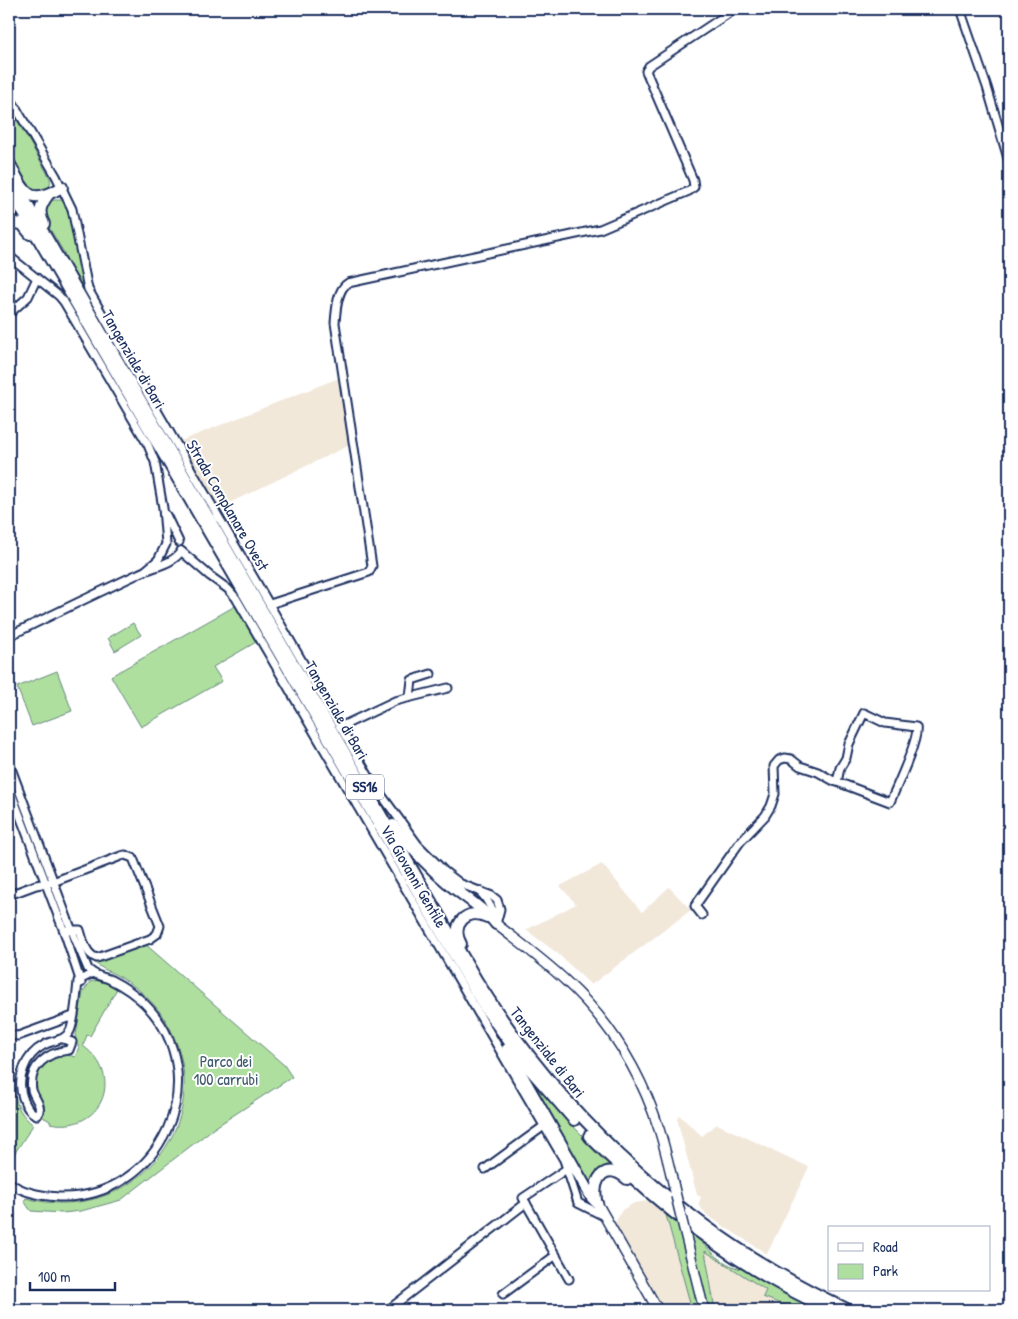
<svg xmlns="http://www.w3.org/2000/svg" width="1018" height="1319" font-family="'Patrick Hand',sans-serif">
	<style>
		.built { fill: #f1e8da }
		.green { fill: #afdf9e; stroke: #65877e }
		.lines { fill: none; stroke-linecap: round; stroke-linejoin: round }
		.minor-casing { stroke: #1b2f5e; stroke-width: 11 }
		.major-casing { stroke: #1b2f5e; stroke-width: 12 }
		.highway-casing { stroke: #1b2f5e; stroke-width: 14 }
		.minor { stroke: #fff; stroke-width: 7 }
		.major { stroke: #fff; stroke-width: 9 }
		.highway { stroke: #fff; stroke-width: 10 }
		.major-bridge-casing { stroke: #1b2f5e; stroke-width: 12; stroke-linecap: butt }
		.major-bridge { stroke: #fff; stroke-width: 9 }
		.labels { text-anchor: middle; stroke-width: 4; stroke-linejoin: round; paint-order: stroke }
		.shield { fill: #fff; stroke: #5f6d8e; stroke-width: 1 }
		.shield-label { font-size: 15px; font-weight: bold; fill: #1b2f5e }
		.street-label { font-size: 16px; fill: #1b2f5e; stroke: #fff }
		.park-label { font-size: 16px; fill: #405b6e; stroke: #fff }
	</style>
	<rect width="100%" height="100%" fill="#fff"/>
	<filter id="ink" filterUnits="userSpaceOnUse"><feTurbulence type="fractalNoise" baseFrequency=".02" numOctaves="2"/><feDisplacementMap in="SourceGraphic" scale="10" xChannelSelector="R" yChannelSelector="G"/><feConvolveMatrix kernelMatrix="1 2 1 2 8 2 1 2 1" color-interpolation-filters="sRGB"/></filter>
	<g filter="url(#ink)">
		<!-- built -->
		<g class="built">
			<path d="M 341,377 L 350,445 L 219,508 L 215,501 L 213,502 L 178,442 Z"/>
			<path d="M 602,864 L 642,912 L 669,887 L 691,910 L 591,985 L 557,953 L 526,930 L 576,904 L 560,886 Z"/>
			<path d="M 679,1115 L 702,1136 L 717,1124 L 809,1167 L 767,1254 L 708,1216 L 698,1205 L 701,1197 L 697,1195 L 677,1119 Z"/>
			<path d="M 648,1201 L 666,1215 L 692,1310 L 665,1310 L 615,1223 L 622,1210 L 634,1203 Z"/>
			<path d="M 704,1250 L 766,1290 L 763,1297 L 776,1302 L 772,1310 L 715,1310 Z"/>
		</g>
		<!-- green -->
		<g class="green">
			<path d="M 9,109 L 13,113 L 50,178 C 52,188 46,190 38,195 L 23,183 L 9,158 Z"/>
			<path d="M 54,200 L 62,200 L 69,208 L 83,280 L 92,302 L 145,393 L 143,395 L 82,292 L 63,251 L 44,219 L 42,211 L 49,201 Z"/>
			<path d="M 237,605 L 258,641 L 213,667 L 222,681 L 141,727 L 111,676 Z"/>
			<path d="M 133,623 L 141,635 L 115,651 L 108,638 Z"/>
			<path d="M 57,671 L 72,711 L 32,726 L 17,687 Z"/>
			<path d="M 144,943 L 284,1065 L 292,1077 L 214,1128 L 121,1200 L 81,1211 L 62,1213 L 31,1211 L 24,1201 L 26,1198 C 130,1227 220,1126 170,1028 C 159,1007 141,989 120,977 C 109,971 98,968 89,957 Z"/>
			<path d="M 98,980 L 104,980 L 118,987 L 90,1036 L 87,1035 L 83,1046 C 126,1076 101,1134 50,1123 L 50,1121 L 41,1116 L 44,1108 C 42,1101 36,1095 35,1086 C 32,1064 56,1050 75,1057 L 79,1047 L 75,1041 L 83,992 L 90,982 Z"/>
			<path d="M 9,1059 C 15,1076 11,1094 20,1110 C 23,1116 29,1121 33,1125 L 9,1162 Z"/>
			<path d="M 518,1062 L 572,1125 L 615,1168 L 592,1188 Z"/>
			<path d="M 666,1215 L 679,1225 L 699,1310 L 692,1310 Z"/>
			<path d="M 689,1231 C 706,1244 720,1266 743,1269 L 816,1310 L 796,1310 L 763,1297 L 766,1290 L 705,1251 L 715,1310 L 708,1310 Z"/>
		</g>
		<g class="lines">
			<defs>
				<g id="minor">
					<path d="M 960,9 L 987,87 L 1009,162"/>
					<path d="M 9,96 L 56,176 L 72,209 L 88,289 L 159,414 L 372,782 L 418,845 L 444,871 L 461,884 L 492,896 L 497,900 L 500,909 L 496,924"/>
					<path d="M 9,256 L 59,296 L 64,302 L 148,445 L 155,462 L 163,508 L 166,544 L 158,560 L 146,570"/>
					<path d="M 9,314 L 28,297 L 37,278"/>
					<path d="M 166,515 L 179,542"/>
					<path d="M 181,551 L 210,576 L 228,589 L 236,598 L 564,1160 L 578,1203 L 604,1216"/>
					<path d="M 270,604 L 369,572 L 372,566 L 335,323 C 336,311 337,289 348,283 L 600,229 L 689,191 L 694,187 L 693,180 L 646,71 L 649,66 L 735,9"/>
					<path d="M 9,636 C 52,615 95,594 138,574 C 151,567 174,564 181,551"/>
					<path d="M 410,697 L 412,680 L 431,674"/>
					<path d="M 340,727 L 395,701 L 448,688"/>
					<path d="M 9,763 L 72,931 L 88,969 L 93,973"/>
					<path d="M 9,787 L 65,934 L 81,983"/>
					<path d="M 481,893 C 489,900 489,909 498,915"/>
					<path d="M 9,895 L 36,885 L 53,882 L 121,856 L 125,855 L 133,858 L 160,926 L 157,934 L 150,939 L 97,958 C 86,955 83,940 80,930 L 68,930 L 65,934"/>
					<path d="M 702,915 L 695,906 L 740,842 L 765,816 L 771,806 L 775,794 L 774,766 L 779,760 L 785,758 L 791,759 L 800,766 L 818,772 L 832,780 L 890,802 C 896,788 920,737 916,727 L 885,723 L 864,713 L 849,744 L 846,758 L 840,768 L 837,782"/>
					<path d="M 9,1035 L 18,1036 L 73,1016"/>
					<path d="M 568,1168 L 523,1198 L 569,1279"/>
					<path d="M 485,1169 L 544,1126"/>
					<path d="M 9,1182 C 22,1193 43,1196 59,1197 C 161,1200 217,1077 145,1004 C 135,994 123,986 111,980 C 105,977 99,977 93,973 L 78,981 C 77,992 74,1023 70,1031 C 65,1041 52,1040 44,1045 C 25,1055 16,1079 23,1098 C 26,1106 29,1112 37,1115 C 44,1106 34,1099 32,1090 C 28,1066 48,1052 69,1050 L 72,1042 L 63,1039"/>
					<path d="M 503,1294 L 556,1255"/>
					<path d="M 388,1310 L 526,1203"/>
				</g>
				<g id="major">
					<path d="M 496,924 C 520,943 545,961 567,982 C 610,1022 641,1073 659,1129 C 666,1151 671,1174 676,1196"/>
					<path d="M 597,1203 L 658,1310"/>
					<path d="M 685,1233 L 704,1310"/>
				</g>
				<g id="highway">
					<path d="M 9,163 C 25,191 27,208 62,187"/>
					<path d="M 9,173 L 477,981 C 567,1124 695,1239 849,1310"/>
					<path d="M 9,188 L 485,1008 L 526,1065 L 574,1120"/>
					<path d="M 9,200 L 10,210 L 9,215"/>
					<path d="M 9,222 L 22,224 L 30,234"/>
					<path d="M 44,224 C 38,212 40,206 48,195"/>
					<path d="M 393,825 C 409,846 428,867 449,884 C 464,897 484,908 496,924"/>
					<path d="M 461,944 C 450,925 467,907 487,917"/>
					<path d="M 507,1049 L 592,1198 L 597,1203"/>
					<path d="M 589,1136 C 659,1207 740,1269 831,1310"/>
					<path d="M 596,1200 C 592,1178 606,1161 627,1179"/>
				</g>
			</defs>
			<!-- minor casing -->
			<use href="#minor" class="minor-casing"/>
			<!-- major casing -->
			<use href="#major" class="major-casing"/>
			<!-- highway casing -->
			<use href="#highway" class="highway-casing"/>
			<!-- minor -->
			<use href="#minor" class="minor"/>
			<!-- major -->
			<use href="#major" class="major"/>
			<!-- highway -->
			<use href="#highway" class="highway"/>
			<defs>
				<path id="major-bridge" d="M 676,1196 L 685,1233"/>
			</defs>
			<!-- major-bridge casing -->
			<use href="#major-bridge" class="major-bridge-casing"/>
			<!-- major-bridge -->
			<use href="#major-bridge" class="major-bridge"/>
		</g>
	</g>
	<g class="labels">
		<!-- shield labels -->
		<rect class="shield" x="346" y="774.5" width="38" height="25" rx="4"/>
		<g class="shield-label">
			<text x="365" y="792">SS16</text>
		</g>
		<!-- street labels -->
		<g class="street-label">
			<text transform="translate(134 359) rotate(60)" y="6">Tangenziale di Bari</text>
			<text transform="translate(228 505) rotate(60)" y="6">Strada Complanare Ovest</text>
			<text transform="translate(337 710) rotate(60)" y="6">Tangenziale di Bari</text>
			<text transform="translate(414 876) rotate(60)" y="6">Via Giovanni Gentile</text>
			<text transform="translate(548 1052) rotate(52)" y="6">Tangenziale di Bari</text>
		</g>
		<!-- park labels -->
		<g class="park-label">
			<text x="226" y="1067">Parco dei<tspan x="226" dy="18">100 carrubi</tspan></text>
		</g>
	</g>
	<!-- margin -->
	<rect width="1018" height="1319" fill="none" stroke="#fff" stroke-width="30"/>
	<rect x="15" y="15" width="988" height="1289" fill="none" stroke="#1b2f5e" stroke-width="2" filter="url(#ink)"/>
	<!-- legend -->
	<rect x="828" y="1226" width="162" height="65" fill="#ffffff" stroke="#a4acbf"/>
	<rect x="838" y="1243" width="25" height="8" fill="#ffffff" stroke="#a4acbf"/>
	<text x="873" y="1252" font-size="15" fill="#1b2f5e">Road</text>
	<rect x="838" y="1264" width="25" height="15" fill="#afdf9e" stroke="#a4acbf"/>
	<text x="873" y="1276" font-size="15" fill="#1b2f5e">Park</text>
	<!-- scale -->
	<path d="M30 1282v8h85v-8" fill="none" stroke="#1b2f5e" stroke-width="2.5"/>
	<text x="38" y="1282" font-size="15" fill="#1b2f5e" stroke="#ffffff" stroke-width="4" paint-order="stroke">100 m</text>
</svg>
